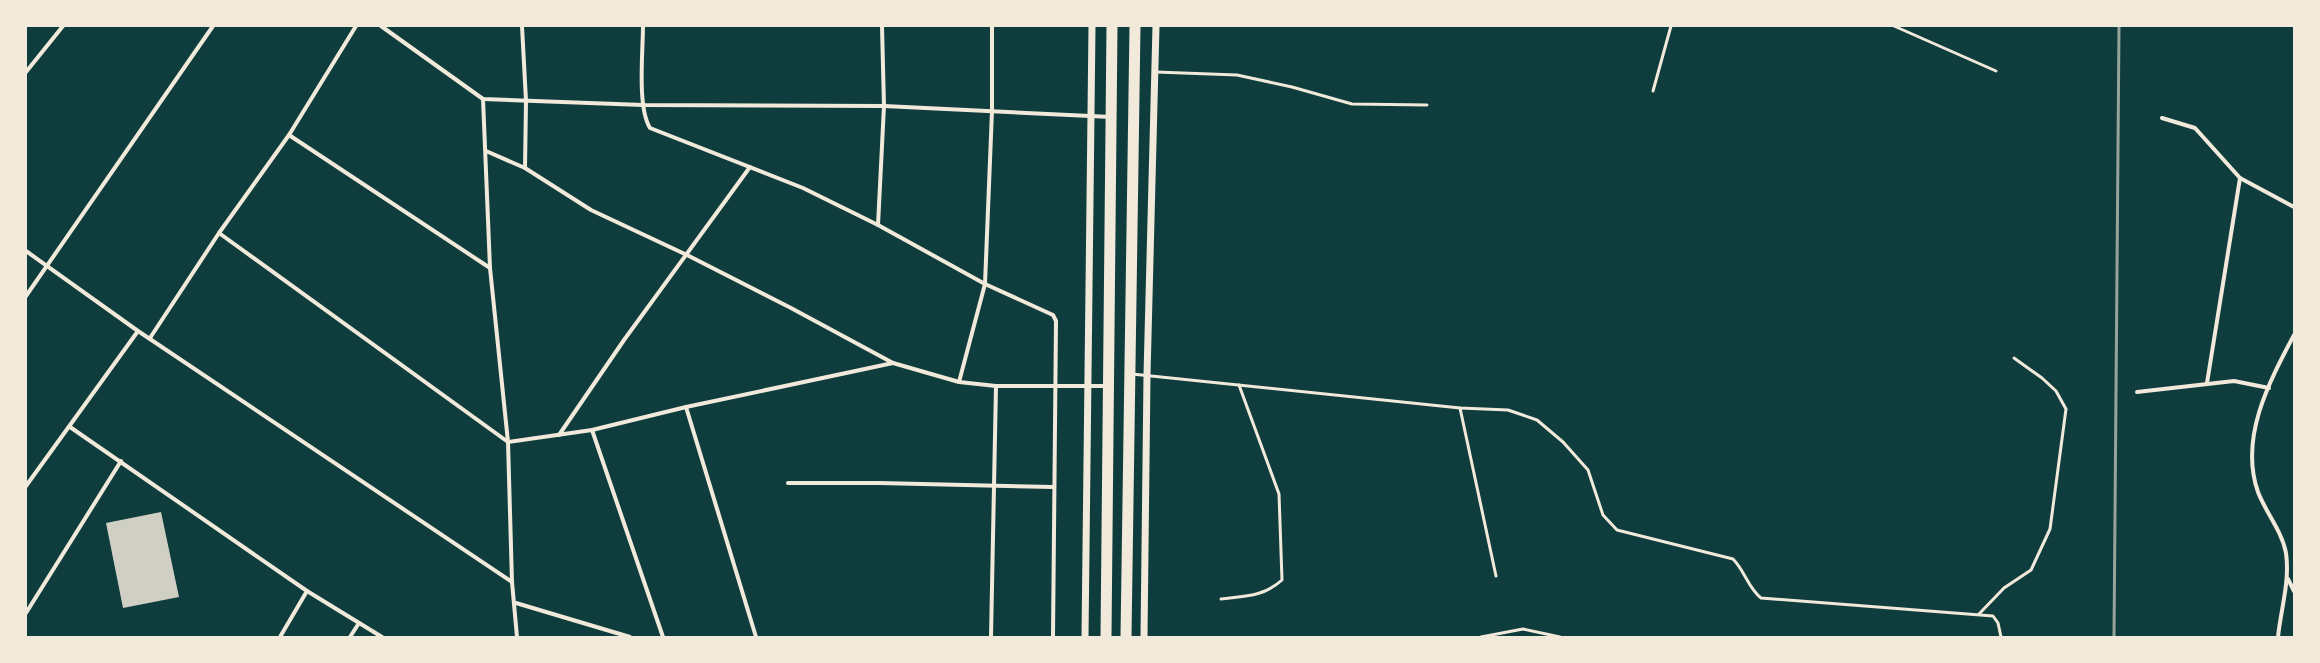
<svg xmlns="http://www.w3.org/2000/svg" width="2320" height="663" font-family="Karla,sans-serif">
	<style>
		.building { fill: #cfcfc3 }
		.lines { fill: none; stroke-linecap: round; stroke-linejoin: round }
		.service { stroke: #f1e9da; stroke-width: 3 }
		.minor { stroke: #f1e9da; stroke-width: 4 }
		.tertiary { stroke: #f1e9da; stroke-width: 7 }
		.trunk { stroke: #f1e9da; stroke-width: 11 }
		.rail { stroke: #97a49c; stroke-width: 3 }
	</style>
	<rect width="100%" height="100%" fill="#0f3d3e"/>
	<!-- building -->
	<path class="building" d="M 161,512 L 179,597 L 123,608 L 106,523 Z"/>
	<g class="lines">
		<!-- service -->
		<g class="service">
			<path d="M 1894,26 L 1996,71"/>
			<path d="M 1156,72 L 1237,75 L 1292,87 L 1352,104 L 1427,105"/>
			<path d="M 1653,91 L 1671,26"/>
			<path d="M 1132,374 L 1460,408 L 1508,410 L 1537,420 L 1563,442 L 1588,470 L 1603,515 L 1617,530 L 1733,559 C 1745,571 1748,588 1761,598 L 1993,616 L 1998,623 L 2001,637"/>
			<path d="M 1460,408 L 1496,576"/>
			<path d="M 1221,599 C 1245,596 1263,597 1282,580 L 1279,494 L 1239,385"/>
			<path d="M 1979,614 L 2004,588 L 2031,570 L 2050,529 L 2066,409 L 2056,391 L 2042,378 L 2014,358"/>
			<path d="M 1481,637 L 1523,629 L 1560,637"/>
		</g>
		<!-- minor -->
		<g class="minor">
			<path d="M 381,26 L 483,99 L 643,105 L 884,106 L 1111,117"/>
			<path d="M 522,26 L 526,101 L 525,168"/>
			<path d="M 643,26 C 643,52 637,107 650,128 L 803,188 L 878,225 L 985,284 L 1053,315 L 1056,321 L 1053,637"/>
			<path d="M 26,72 L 63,26"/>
			<path d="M 483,99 L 490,268 L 508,442 L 512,582 L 517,637"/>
			<path d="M 2162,118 L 2195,128 L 2240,178 L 2294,207"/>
			<path d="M 289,135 L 490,268"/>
			<path d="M 486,151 L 525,168 L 591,210 L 687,255 L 791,308 L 893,363 L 959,382 L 996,386 L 1108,386"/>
			<path d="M 878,225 L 884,106 L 882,26"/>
			<path d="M 219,233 L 508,442 L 592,430 L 686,407 L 893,363"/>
			<path d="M 26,251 L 138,331 L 512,582"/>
			<path d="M 26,296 L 213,26"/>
			<path d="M 150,338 L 219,233 L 289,135 L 356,26"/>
			<path d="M 959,382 L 985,284 L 992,111 L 992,26"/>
			<path d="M 2207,383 L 2240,178"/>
			<path d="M 2137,392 L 2234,381 L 2269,388"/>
			<path d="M 686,407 L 756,637"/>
			<path d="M 70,427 L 307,591 L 382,637"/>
			<path d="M 592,430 L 663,637"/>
			<path d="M 559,435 L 624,340 L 750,167"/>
			<path d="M 788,483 L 879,483 L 1053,487"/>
			<path d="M 26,486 L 138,331"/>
			<path d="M 2288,579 L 2294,591"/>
			<path d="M 516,603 L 630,637"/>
			<path d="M 26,613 L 121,461"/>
			<path d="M 280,637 L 307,591"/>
			<path d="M 350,637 L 359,623"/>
			<path d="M 991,637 L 996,386"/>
			<path d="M 2278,637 C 2281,608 2290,582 2286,553 C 2282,531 2266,513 2258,492 C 2239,438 2269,382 2294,335"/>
		</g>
		<!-- tertiary -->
		<g class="tertiary">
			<path d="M 1085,637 L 1092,26"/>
			<path d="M 1144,637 L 1147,375 L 1156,26"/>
		</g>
		<!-- trunk -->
		<g class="trunk">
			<path d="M 1106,637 L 1112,26"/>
			<path d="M 1126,637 L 1135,26"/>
		</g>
		<!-- rail -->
		<path class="rail" d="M 2114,637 L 2119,26"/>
	</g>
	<!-- border -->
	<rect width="2320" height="663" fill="none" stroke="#f1e9da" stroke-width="54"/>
</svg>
